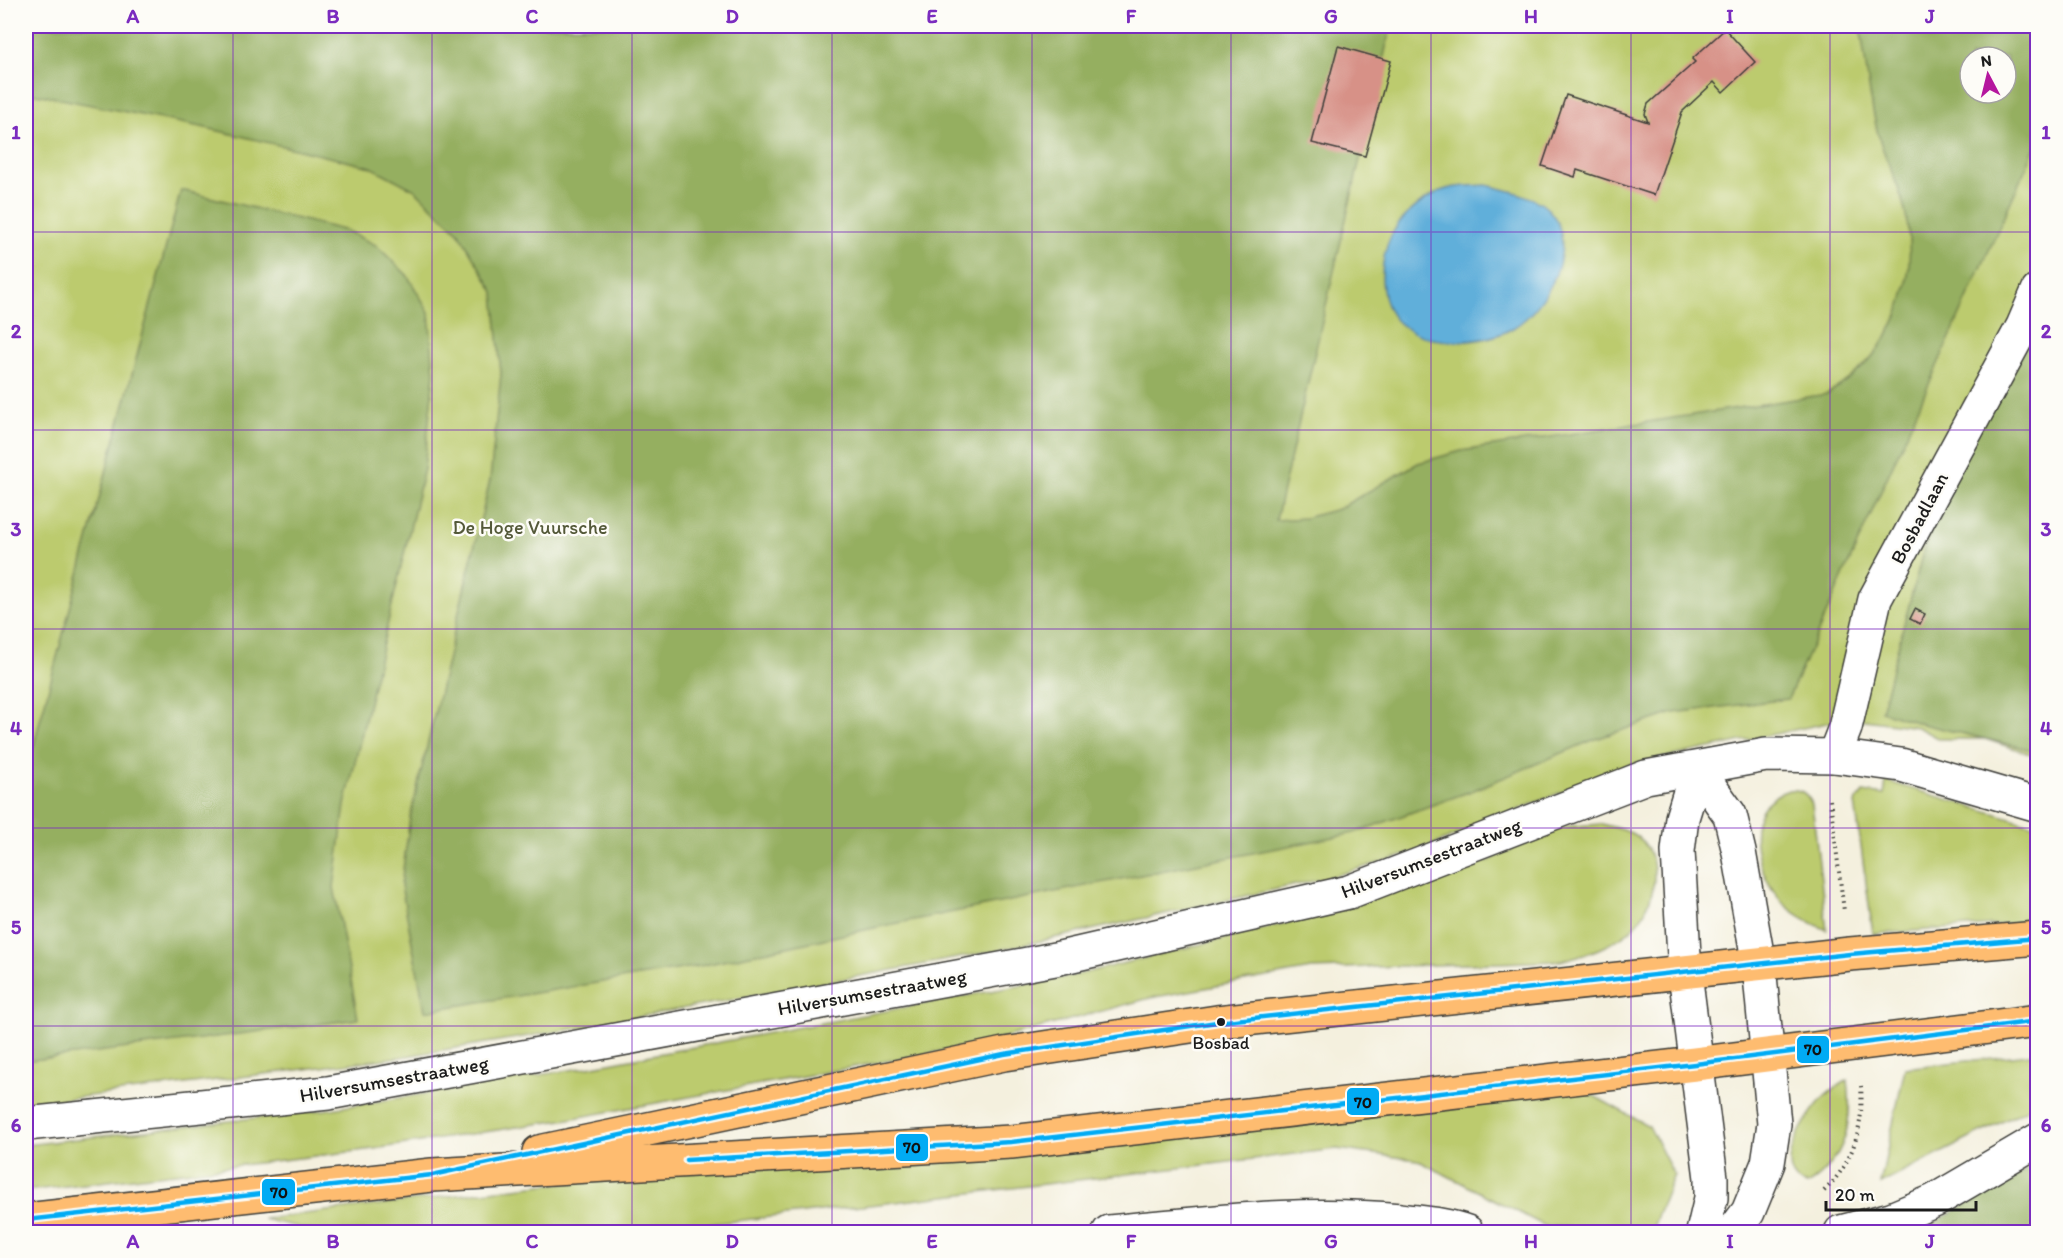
<svg xmlns="http://www.w3.org/2000/svg" width="2063" height="1258" font-family="Itim,sans-serif">
	<style>
		.green { fill: #bccb6e; stroke: #6c7445; stroke-width: 1.5; fill-rule: evenodd }
		.forest { fill: #95af61; stroke: #58663e; stroke-width: 1.5; fill-rule: evenodd }
		.water { fill: #60afda; stroke: #3e667b; stroke-width: 1.5 }
		.building { fill: #d79187 }
		.lines { fill: none; stroke-linecap: round; stroke-linejoin: round }
		.minor-casing { stroke: #3c3c39; stroke-width: 36 }
		.primary-casing { stroke: #3c3c39; stroke-width: 36 }
		.path { stroke: #3c3c39; stroke-width: 4; stroke-dasharray: 1.5 4.5; stroke-linecap: butt }
		.minor { stroke: #fff; stroke-width: 33 }
		.primary { stroke: #febc70; stroke-width: 33 }
		.bus-1-casing { stroke: #fdfcf7; stroke-width: 9 }
		.bus-1 { stroke: #01abf4; stroke-width: 4.5 }
		.grid { fill: none; stroke: #7b2cbf; stroke-width: 1.5; stroke-opacity: 0.55 }
		.bus-dot { fill: #1c1c1c; stroke: #fdfcf7; stroke-width: 2 }
		.labels { text-anchor: middle; stroke-width: 5; stroke-linejoin: round; paint-order: stroke }
		.bus-label { font-size: 18px; fill: #1c1c1c; stroke: #fdfcf7 }
		.street-label { font-size: 20px; fill: #1c1c1c; stroke: #fdfcf7 }
		.park-label { font-size: 20px; fill: #545939; stroke: #fdfcf7 }
		.line-badge { stroke: #fdfcf7; stroke-width: 2 }
		.pale-badge-label { font-size: 16px; text-anchor: middle; font-weight: bold; fill: #111 }
		.neatline { fill: none; stroke: #7b2cbf; stroke-width: 2 }
		.grid-label { font-size: 20px; text-anchor: middle; font-weight: bold; fill: #7b2cbf }
	</style>
	<rect width="100%" height="100%" fill="#fdfcf7"/>
	<filter id="ink" filterUnits="userSpaceOnUse"><feTurbulence type="fractalNoise" baseFrequency=".0167" numOctaves="2"/><feDisplacementMap in="SourceGraphic" scale="12" xChannelSelector="R" yChannelSelector="G"/><feConvolveMatrix kernelMatrix="1 2 1 2 8 2 1 2 1" color-interpolation-filters="sRGB"/></filter>
	<filter id="wash" filterUnits="userSpaceOnUse"><feTurbulence type="fractalNoise" baseFrequency=".008" numOctaves="4" result="noise"/><feDisplacementMap in="SourceGraphic" scale="24" xChannelSelector="R" yChannelSelector="G"/><feGaussianBlur stdDeviation="1.35" result="paint"/><feColorMatrix in="noise" values="0 0 0 0 0 0 0 0 0 0 0 0 0 0 0 0 0 1.4 0 .05"/><feComposite in="paint" operator="in"/></filter>
	<g filter="url(#wash)">
		<rect width="100%" height="100%" fill="#f4f0de"/>
		<!-- green -->
		<g class="green">
			<path d="M 26,26 L 2037,26 L 2037,756 L 1985,739 L 1939,739 L 1917,727 L 1850,718 L 1625,766 L 1413,853 L 1323,879 L 995,951 L 578,1028 L 401,1057 L 26,1104 ZM 1970,57 L 2006,57 L 2006,93 L 1970,93 Z"/>
			<path d="M 1886,781 L 2037,826 L 2037,922 L 1873,934 L 1855,803 L 1863,792 L 1884,795 Z"/>
			<path d="M 1789,790 C 1801,789 1807,793 1812,804 L 1827,930 C 1811,923 1795,915 1783,903 C 1754,872 1737,805 1789,790 Z"/>
			<path d="M 1602,824 C 1611,827 1624,829 1633,834 C 1668,854 1655,912 1627,933 C 1606,949 1585,954 1560,961 L 1311,969 L 1150,998 L 980,1044 L 569,1119 L 374,1149 L 26,1191 L 26,1145 L 331,1109 L 588,1067 L 1076,975 L 1339,910 L 1490,860 L 1560,827 Z"/>
			<path d="M 2037,1053 L 2037,1104 L 1880,1184 L 1905,1068 Z"/>
			<path d="M 1848,1080 C 1853,1123 1846,1160 1807,1185 C 1767,1174 1808,1113 1825,1096 C 1832,1090 1840,1085 1848,1080 Z"/>
			<path d="M 1583,1090 L 1649,1126 L 1674,1175 L 1651,1232 L 1545,1226 L 1417,1160 L 1337,1149 L 644,1232 L 319,1232 L 263,1219 L 540,1185 Z"/>
		</g>
		<!-- forest -->
		<g class="forest">
			<path d="M 26,26 L 1391,26 L 1276,520 L 1305,518 L 1338,509 L 1418,463 L 1461,451 L 1827,394 C 1893,355 1921,287 1905,211 C 1899,184 1885,160 1878,134 C 1869,99 1866,61 1860,26 L 2037,26 L 2037,143 L 1788,699 L 1673,713 L 1593,740 L 1474,790 L 1354,833 L 883,926 L 700,966 L 425,1011 L 401,885 L 410,818 L 490,480 L 501,374 L 494,292 L 459,233 L 415,190 L 371,167 L 206,128 L 26,92 ZM 1970,57 L 2006,57 L 2006,93 L 1970,93 Z"/>
			<path d="M 181,190 L 347,231 L 376,245 L 407,275 L 429,312 L 434,374 L 424,469 L 345,805 L 334,887 L 358,1019 L 26,1061 L 26,753 L 31,755 Z"/>
			<path d="M 2037,295 L 2037,751 L 1922,724 L 1881,711 L 1929,529 Z"/>
			<path d="M 2037,1164 L 2037,1232 L 1908,1232 L 1935,1222 Z"/>
		</g>
		<!-- water -->
		<path class="water" d="M 1486,185 C 1506,190 1535,195 1549,210 C 1581,244 1547,308 1513,328 C 1483,345 1434,347 1404,327 C 1377,309 1378,264 1391,236 C 1399,220 1418,203 1433,195 C 1448,185 1469,186 1486,185 Z"/>
		<g id="blocks">
			<!-- building -->
			<g class="building">
				<path d="M 1725,29 L 1755,62 L 1723,92 L 1714,82 L 1682,112 L 1654,195 L 1577,170 L 1575,177 L 1542,166 L 1566,95 L 1648,122 L 1645,114 L 1648,104 L 1695,62 L 1692,59 Z"/>
				<path d="M 1338,46 L 1391,61 L 1365,156 L 1312,143 Z"/>
				<path d="M 1915,609 L 1925,614 L 1920,624 L 1910,619 Z"/>
			</g>
		</g>
	</g>
	<g filter="url(#ink)">
		<use href="#blocks" fill-opacity="0" stroke="#3c3c39" stroke-width="1.5"/>
		<g class="lines">
			<defs>
				<g id="minor">
					<path d="M 1834,756 L 1845,728 L 1875,599 L 2023,326 L 2038,291"/>
					<path d="M 1697,769 L 1730,815 L 1739,852 L 1759,965 L 1774,1124 L 1768,1163 L 1748,1212 L 1733,1232"/>
					<path d="M 1697,769 L 1682,818 L 1678,851 L 1685,973 L 1711,1178 L 1711,1198 L 1703,1232"/>
					<path d="M 26,1124 L 328,1093 L 1055,959 L 1349,892 L 1646,777 L 1766,755 L 1834,756 L 1901,765 L 2038,805"/>
					<path d="M 1109,1232 C 1206,1223 1302,1210 1400,1220 C 1423,1223 1445,1224 1467,1232"/>
					<path d="M 1841,1232 L 1891,1219 L 1934,1201 L 2038,1140"/>
				</g>
				<g id="primary">
					<path d="M 539,1152 L 1004,1054 L 1217,1022 L 1850,954 L 2038,938"/>
					<path d="M 26,1220 L 432,1175 L 1011,1142 L 1695,1064 L 2038,1021"/>
				</g>
			</defs>
			<!-- minor casing -->
			<use href="#minor" class="minor-casing"/>
			<!-- primary casing -->
			<use href="#primary" class="primary-casing"/>
			<!-- path -->
			<g class="path">
				<path d="M 1830,800 L 1844,911"/>
				<path d="M 1824,1191 C 1854,1162 1864,1126 1861,1086"/>
			</g>
			<!-- minor -->
			<use href="#minor" class="minor"/>
			<!-- primary -->
			<use href="#primary" class="primary"/>
			<defs>
				<g id="bus-1">
					<path d="M 686,1160 L 1011,1142 L 1695,1064 L 2038,1021"/>
					<path d="M 26,1220 L 432,1175 L 1004,1054 L 1217,1022 L 1850,954 L 2038,938"/>
				</g>
			</defs>
			<!-- bus-1 casing -->
			<use href="#bus-1" class="bus-1-casing"/>
			<!-- bus-1 -->
			<use href="#bus-1" class="bus-1"/>
		</g>
	</g>
	<!-- grid -->
	<path class="grid" d="M 233,26 L 233,1232M 432,26 L 432,1232M 632,26 L 632,1232M 832,26 L 832,1232M 1032,26 L 1032,1232M 1231,26 L 1231,1232M 1431,26 L 1431,1232M 1631,26 L 1631,1232M 1830,26 L 1830,1232M 26,232 L 2038,232M 26,430 L 2038,430M 26,629 L 2038,629M 26,828 L 2038,828M 26,1026 L 2038,1026"/>
	<!-- markers -->
	<circle class="bus-dot" cx="1221" cy="1022" r="5"/>
	<g class="labels">
		<!-- bus labels -->
		<g class="bus-label">
			<text x="1221" y="1049">Bosbad</text>
		</g>
		<!-- street labels -->
		<g class="street-label">
			<text transform="translate(1919 518) rotate(-62)" y="7">Bosbadlaan</text>
			<text transform="translate(1431 858) rotate(-21)" y="7">Hilversumsestraatweg</text>
			<text transform="translate(872 992) rotate(-10)" y="7">Hilversumsestraatweg</text>
			<text transform="translate(394 1079) rotate(-10)" y="7">Hilversumsestraatweg</text>
		</g>
		<!-- park labels -->
		<g class="park-label">
			<text x="530" y="534">De Hoge Vuursche</text>
		</g>
	</g>
	<g class="line-badge">
		<rect x="1796" y="1035" width="34" height="29" rx="6" fill="#01abf4"/>
		<rect x="1346" y="1087" width="34" height="29" rx="6" fill="#01abf4"/>
		<rect x="895" y="1133" width="34" height="29" rx="6" fill="#01abf4"/>
		<rect x="261" y="1178" width="35" height="28" rx="6" fill="#01abf4"/>
	</g>
	<g class="pale-badge-label">
		<text x="1813" y="1055">70</text>
		<text x="1363" y="1108">70</text>
		<text x="912" y="1153">70</text>
		<text x="279" y="1198">70</text>
	</g>
	<!-- margin -->
	<rect width="2063" height="1258" fill="none" stroke="#fdfcf7" stroke-width="66"/>
	<!-- north arrow -->
	<g transform="translate(1988 75) rotate(353)"><circle r="28" fill="#fdfcf7" stroke="#a3a29f" stroke-width="1.5"/>
	<path d="M0-4.5L10 22L0 15L-10 22Z" fill="#b5179e"/>
	<text y="-9" font-size="16" font-weight="bold" text-anchor="middle" fill="#1c1c1c">N</text>
	</g>
	<!-- scale -->
	<path d="M1826 1201v9h150v-9" fill="none" stroke="#1c1c1c" stroke-width="3"/>
	<text x="1835" y="1201" font-size="18" fill="#1c1c1c" stroke="#fdfcf7" stroke-width="4.5" paint-order="stroke">20 m</text>
	<rect x="33" y="33" width="1997" height="1192" class="neatline"/>
	<g class="grid-label">
		<text x="133" y="23">A</text>
		<text x="333" y="23">B</text>
		<text x="532" y="23">C</text>
		<text x="732" y="23">D</text>
		<text x="932" y="23">E</text>
		<text x="1131" y="23">F</text>
		<text x="1331" y="23">G</text>
		<text x="1531" y="23">H</text>
		<text x="1730" y="23">I</text>
		<text x="1930" y="23">J</text>
		<text x="16" y="139">1</text>
		<text x="2046" y="139">1</text>
		<text x="16" y="338">2</text>
		<text x="2046" y="338">2</text>
		<text x="16" y="536">3</text>
		<text x="2046" y="536">3</text>
		<text x="16" y="735">4</text>
		<text x="2046" y="735">4</text>
		<text x="16" y="934">5</text>
		<text x="2046" y="934">5</text>
		<text x="16" y="1132">6</text>
		<text x="2046" y="1132">6</text>
		<text x="133" y="1248">A</text>
		<text x="333" y="1248">B</text>
		<text x="532" y="1248">C</text>
		<text x="732" y="1248">D</text>
		<text x="932" y="1248">E</text>
		<text x="1131" y="1248">F</text>
		<text x="1331" y="1248">G</text>
		<text x="1531" y="1248">H</text>
		<text x="1730" y="1248">I</text>
		<text x="1930" y="1248">J</text>
	</g>
</svg>
